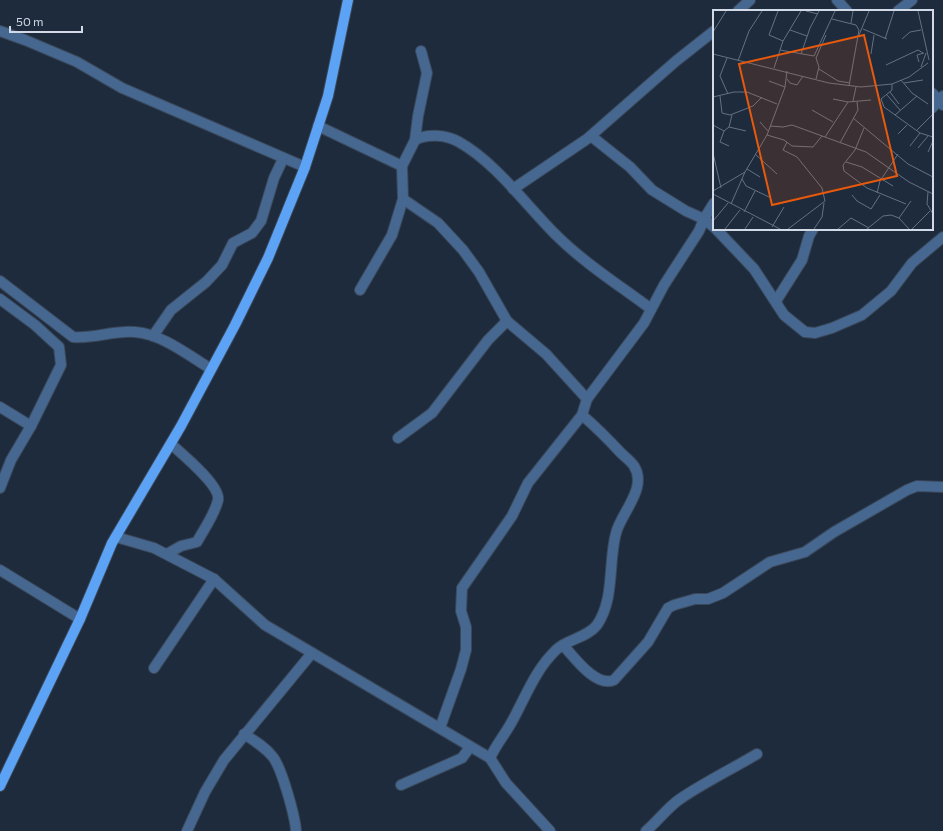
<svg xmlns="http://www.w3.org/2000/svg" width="943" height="831" font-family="Commissioner,sans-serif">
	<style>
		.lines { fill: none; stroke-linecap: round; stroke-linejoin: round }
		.minor-casing { stroke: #3a4758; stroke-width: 12 }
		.major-casing { stroke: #3a4758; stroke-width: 12 }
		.minor { stroke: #466790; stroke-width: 10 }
		.major { stroke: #5ca2f5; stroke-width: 10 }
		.inset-road { fill: none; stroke: #657181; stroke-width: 1 }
		.view { fill: #e8590c; fill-opacity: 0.15; stroke: #e8590c; stroke-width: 2 }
		.inset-edge { fill: none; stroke: #d1dae6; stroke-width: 2 }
	</style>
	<rect width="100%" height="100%" fill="#1d2b3d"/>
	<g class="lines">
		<defs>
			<g id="minor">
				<path d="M 837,0 L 847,11"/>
				<path d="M 738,11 L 750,0"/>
				<path d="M 898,11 L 912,0"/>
				<path d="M 0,31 L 25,40 L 77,62 L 122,88 L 305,167"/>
				<path d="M 932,93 L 943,105"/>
				<path d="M 932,108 L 943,96"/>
				<path d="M 318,126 L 402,166"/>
				<path d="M 591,136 L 630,167 L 652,190 L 686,211 L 704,219 L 714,227"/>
				<path d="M 415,140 C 427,133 447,135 459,142 C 495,162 526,205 555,234 C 584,263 619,285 651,309"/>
				<path d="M 513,189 L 587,139 L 676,61 L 714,31"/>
				<path d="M 403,199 L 438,223 L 463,250 L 479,272 L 507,321 L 546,354 L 587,399"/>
				<path d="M 716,229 L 754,269 L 784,315 L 805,332 L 815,333 L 832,328 L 862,315 L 891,291 L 912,263 L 943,237"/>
				<path d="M 0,281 L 73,337 C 94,339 114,330 135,332 C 162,334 188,355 211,369"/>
				<path d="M 360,290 L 392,235 L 403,199 L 402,166 L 415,140 L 418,116 L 427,73 L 421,51"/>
				<path d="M 0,299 L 35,325 L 59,347 L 61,365 L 31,426 L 11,460 L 0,488"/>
				<path d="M 776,301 L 802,260 L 809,236 L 813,229"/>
				<path d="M 153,336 L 171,310 L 206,282 L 222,265 L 233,243 L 252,233 L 261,221 L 274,178 L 283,159"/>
				<path d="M 0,407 L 31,426"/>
				<path d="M 398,438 L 432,413 L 488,340 L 507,321"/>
				<path d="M 116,537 L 154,548 L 214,579 L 265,625 L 490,758 L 506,783 L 550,831"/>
				<path d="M 167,554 L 181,546 L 197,542 C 204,529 215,514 218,500 C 221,486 181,453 171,444"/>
				<path d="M 0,570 L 80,619"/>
				<path d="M 563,645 C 574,657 596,688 614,680 L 648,642 L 668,608 L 674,605 L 695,599 L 708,599 L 723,593 L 770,562 L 805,552 L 834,532 L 907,490 L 917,486 L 943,487"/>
				<path d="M 154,668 L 214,579"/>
				<path d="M 440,728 L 461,669 L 466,650 L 466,627 L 461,611 L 462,588 L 512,516 L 528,483 L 582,415 L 587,399 L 644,323 L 664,285 L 699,231 L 704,219 L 714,203"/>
				<path d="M 244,734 C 255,741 265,747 273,757 C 282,769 295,816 296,831"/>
				<path d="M 490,758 C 496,745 503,737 510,725 C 525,699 534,671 556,650 C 567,639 587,638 597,625 C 615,599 608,562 616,533 C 621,513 648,488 634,466 C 631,461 625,457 621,453 C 608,439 596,427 582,415"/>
				<path d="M 401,785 L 462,758 L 470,747"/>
				<path d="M 187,831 L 205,792 L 224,760 L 312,653"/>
				<path d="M 646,831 C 658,821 668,807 680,799 C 705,782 732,769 757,754"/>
			</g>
			<path id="major" d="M 0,786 L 80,619 L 112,543 L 181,426 L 235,325 L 268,258 L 305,167 L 328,96 L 348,0"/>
		</defs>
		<!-- minor casing -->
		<use href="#minor" class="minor-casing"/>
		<!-- major casing -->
		<use href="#major" class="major-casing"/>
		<!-- minor -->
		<use href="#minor" class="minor"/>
		<!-- major -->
		<use href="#major" class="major"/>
	</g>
	<!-- overview -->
	<g transform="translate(713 10)">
		<rect width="220" height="220" fill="#1d2b3d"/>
		<path class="inset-road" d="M 65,1 L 56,25 L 70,31M 93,1 L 105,4M 205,1 L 216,50M 119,9 L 143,15 L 146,20 L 136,76M 138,13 L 140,1M 150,19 L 174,29M 77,20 L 94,26M 0,22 L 13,1M 146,25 L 156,1M 172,29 L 181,1M 189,29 L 197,22 L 208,20M 67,40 L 101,46 L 122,1M 0,44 L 116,73 L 148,77 L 179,74 L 196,67 L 215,53M 88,44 L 97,18 L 106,1M 158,44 L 161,25M 14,48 L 7,66 L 15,84M 25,51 L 36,21 L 49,1M 206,52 L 204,45 L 211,43M 173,55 L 205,40 L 210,43M 208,57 L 213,43M 61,58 L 70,31 L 88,1M 106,59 L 125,71 L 137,73M 74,69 L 77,73 L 84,75 L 90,66M 103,69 L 106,57 L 103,48 L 113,25M 188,70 L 199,83 L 215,94M 56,71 L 72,77M 191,73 L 210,70M 179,74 L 179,80 L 168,89 L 171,97 L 207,123 L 220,127M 177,82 L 186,94M 174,85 L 187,100M 7,86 L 9,103 L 17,105 L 40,96 L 49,87M 0,87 L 21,82 L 34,82 L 64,94M 120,89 L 135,92 L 158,90M 140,91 L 143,77M 99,100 L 120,112M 182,105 L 204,86M 140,108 L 195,154 L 220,167M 47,112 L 55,121M 0,115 L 11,121 L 16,117 L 19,105M 57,116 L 70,117 L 79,115 L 153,142 L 196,172 L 220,184M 16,117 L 33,121M 151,118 L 142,140 L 130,155 L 131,161 L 154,178 L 193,194M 11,121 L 7,132 L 16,136M 203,121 L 220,104M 185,124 L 194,115M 54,125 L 71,130 L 79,136 L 100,137 L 109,126M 112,127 L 135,92M 74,132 L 70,140 L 84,147 L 109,178 L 112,191 L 75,219M 127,133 L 145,100 L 144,92M 197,136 L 207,123M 205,138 L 215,126M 215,142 L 220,131M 0,143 L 8,178M 42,144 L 64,164M 133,152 L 149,157 L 180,176M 34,159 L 47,167M 29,169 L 33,176 L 56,187M 0,181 L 32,162 L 54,125 L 72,77 L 74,61M 215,182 L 214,194 L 220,204M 164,183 L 167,171 L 185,144M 0,184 L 67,219M 139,185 L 144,191 L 158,199 L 167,185M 18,194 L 32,162M 31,202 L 42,181M 186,208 L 198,191M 0,211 L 15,193M 59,217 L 71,197M 12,219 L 27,200M 32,219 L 40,207M 101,219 L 109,207 L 111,193M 125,219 L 138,208 L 156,218M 154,219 L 170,206 L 178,205 L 186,208 L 196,219M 199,219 L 217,201"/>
		<path class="view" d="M 151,25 L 184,166 L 59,195 L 26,54 Z"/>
		<rect width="220" height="220" class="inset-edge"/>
	</g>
	<!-- scale -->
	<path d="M10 26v6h72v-6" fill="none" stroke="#d1dae6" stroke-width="2"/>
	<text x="16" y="26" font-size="12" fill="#d1dae6" stroke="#1d2b3d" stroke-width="3" paint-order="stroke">50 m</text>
</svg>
